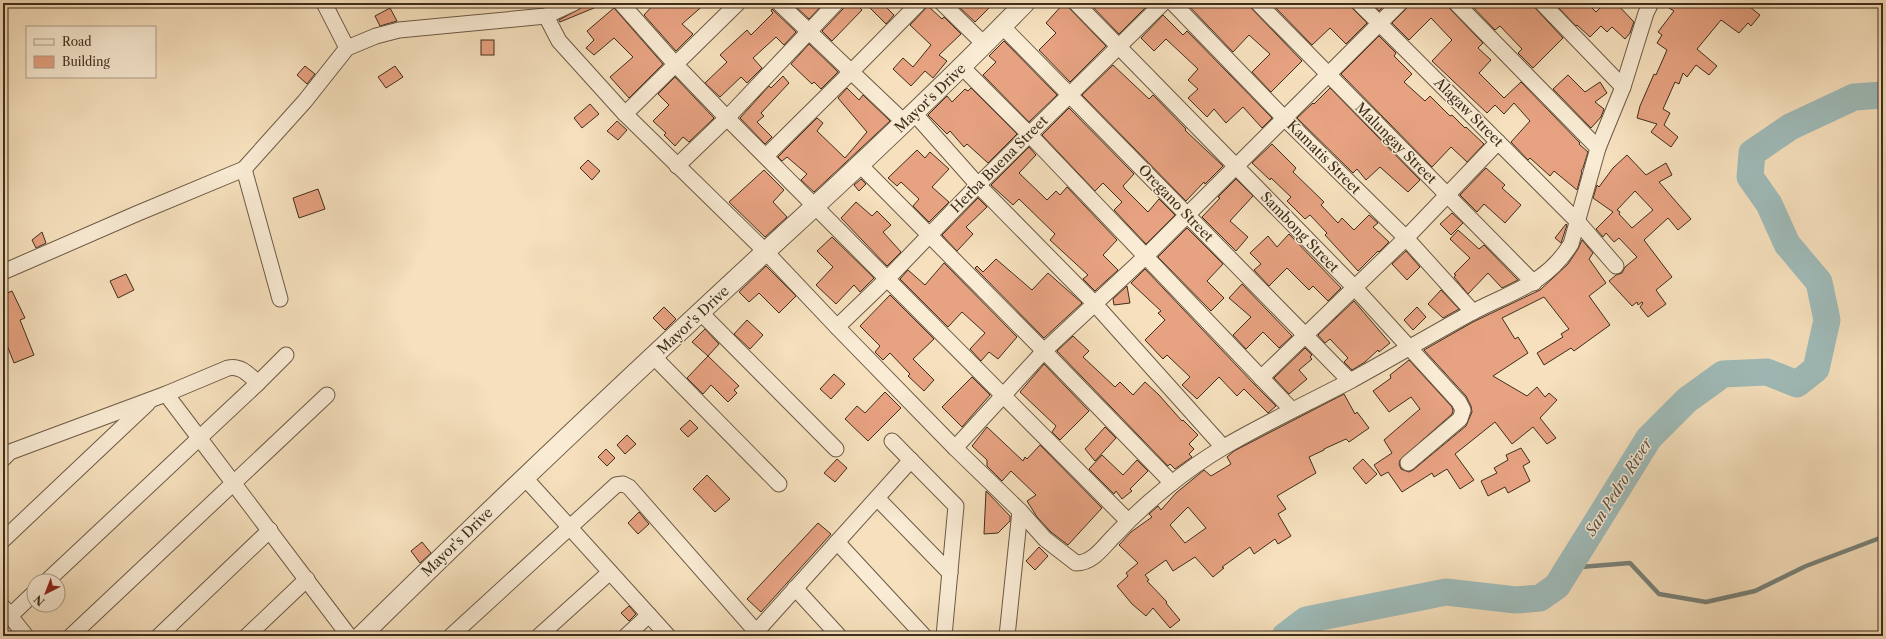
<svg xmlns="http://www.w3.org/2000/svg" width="1886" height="639" font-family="'Libre Caslon Text',serif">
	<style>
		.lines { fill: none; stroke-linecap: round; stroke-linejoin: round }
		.stream { stroke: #79837b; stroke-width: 4.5 }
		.river { stroke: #9fbbb9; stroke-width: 27 }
		.building { fill: #e7a281; stroke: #3f2e1d; fill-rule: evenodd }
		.minor-casing { stroke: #6d5a45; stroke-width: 17 }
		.tertiary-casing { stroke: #6d5a45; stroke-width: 21 }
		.minor { stroke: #f9ebd4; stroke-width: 15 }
		.tertiary { stroke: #f9ebd4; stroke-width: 19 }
		.labels { text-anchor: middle; stroke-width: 3; stroke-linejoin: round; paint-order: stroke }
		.street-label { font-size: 14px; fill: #3f2e1d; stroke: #f9ebd4 }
		.water-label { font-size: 15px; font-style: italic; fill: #575144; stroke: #f9ebd4 }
	</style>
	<rect width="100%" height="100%" fill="#f6e0bd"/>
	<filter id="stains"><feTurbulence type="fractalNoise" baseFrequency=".005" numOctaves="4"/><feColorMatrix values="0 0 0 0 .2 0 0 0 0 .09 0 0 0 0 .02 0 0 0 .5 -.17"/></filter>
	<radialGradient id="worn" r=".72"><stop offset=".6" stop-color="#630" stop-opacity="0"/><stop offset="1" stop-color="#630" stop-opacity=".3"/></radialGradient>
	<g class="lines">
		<!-- stream -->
		<path class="stream" d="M 1568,568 L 1630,563 L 1659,594 L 1706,602 L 1755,591 L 1806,566 L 1880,538 L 1883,538"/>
		<!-- river -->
		<path class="river" d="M 1285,636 L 1306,620 L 1446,592 L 1516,600 L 1540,598 L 1557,586 L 1649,438 L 1687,400 L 1723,374 L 1767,372 L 1797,384 L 1816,369 L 1827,320 L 1819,282 L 1787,244 L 1769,204 L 1750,177 L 1752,153 L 1790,127 L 1854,97 L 1883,95"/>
	</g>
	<!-- building -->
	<g class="building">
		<path d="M 583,3 L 606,3 L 560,22 L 559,20 L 581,8 Z"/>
		<path d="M 655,3 L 706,3 L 682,24 L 693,34 L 676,51 L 644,15 Z"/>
		<path d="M 792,3 L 824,3 L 809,19 Z"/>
		<path d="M 845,3 L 855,3 L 862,10 L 832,41 L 822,31 L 843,9 Z"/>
		<path d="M 865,3 L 882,3 L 894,15 L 886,24 Z"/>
		<path d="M 959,3 L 994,3 L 975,22 L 957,5 Z"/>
		<path d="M 1064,3 L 1067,3 L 1070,9 L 1106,46 L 1070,82 L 1039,50 L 1056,33 L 1046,23 Z"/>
		<path d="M 1089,3 L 1150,3 L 1119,34 Z"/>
		<path d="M 1186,3 L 1249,3 L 1252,9 L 1302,61 L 1271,92 L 1252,72 L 1270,54 L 1249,35 L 1233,52 Z"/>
		<path d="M 1271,3 L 1350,3 L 1353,9 L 1367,23 L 1346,44 L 1330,28 L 1312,45 Z"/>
		<path d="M 1372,3 L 1387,3 L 1379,11 Z"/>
		<path d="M 1409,3 L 1447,3 L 1450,9 L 1483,43 L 1478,48 L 1491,60 L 1479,73 L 1504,98 L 1521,82 L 1580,143 L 1579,144 L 1588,152 L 1583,168 L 1581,171 L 1582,172 L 1577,190 L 1554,171 L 1550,176 L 1530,158 L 1528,160 L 1511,142 L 1530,121 L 1514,103 L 1504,114 L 1495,105 L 1487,113 L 1432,61 L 1452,40 L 1431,18 L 1409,40 L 1392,23 L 1406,9 Z"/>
		<path d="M 1469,3 L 1533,3 L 1536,9 L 1563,38 L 1533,68 L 1518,53 L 1522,49 L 1500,26 L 1495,30 Z"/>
		<path d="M 1554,3 L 1587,3 L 1596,12 L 1605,3 L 1616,3 L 1634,22 L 1630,33 L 1625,39 L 1612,27 L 1607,32 L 1601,26 L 1590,37 L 1577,25 L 1576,26 Z"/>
		<path d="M 1661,3 L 1745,3 L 1760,15 L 1751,26 L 1748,23 L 1739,33 L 1721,20 L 1697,49 L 1717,66 L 1709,75 L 1696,65 L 1687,77 L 1683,73 L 1679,84 L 1675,82 L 1663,109 L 1670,113 L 1664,125 L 1678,137 L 1671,147 L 1651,132 L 1657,124 L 1637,118 L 1640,106 L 1654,74 L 1656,75 L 1667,50 L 1657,43 L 1662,35 L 1658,32 L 1674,11 Z"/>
		<path d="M 928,6 L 942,19 L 944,17 L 961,34 L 939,55 L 947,61 L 933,78 L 925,71 L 911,86 L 893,69 L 903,58 L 913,67 L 931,45 L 910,25 Z"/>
		<path d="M 390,8 L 397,21 L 380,26 L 375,16 Z"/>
		<path d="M 614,8 L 663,64 L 629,98 L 610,77 L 633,57 L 614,38 L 594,55 L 586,48 L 594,40 L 587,31 Z"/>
		<path d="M 772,9 L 796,32 L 784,45 L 776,37 L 753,58 L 762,68 L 747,83 L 741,77 L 720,97 L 705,83 L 727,62 L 720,55 L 747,30 L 751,35 L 773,13 L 771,11 Z"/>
		<path d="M 1163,15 L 1183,35 L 1187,31 L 1272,118 L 1262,128 L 1243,107 L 1226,123 L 1214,109 L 1207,117 L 1188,98 L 1198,89 L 1188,80 L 1198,69 L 1166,39 L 1154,51 L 1141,38 Z"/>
		<path d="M 1379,36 L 1396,53 L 1394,56 L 1412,74 L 1404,82 L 1425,101 L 1430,96 L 1450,116 L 1452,115 L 1465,128 L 1466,127 L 1484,144 L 1467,162 L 1451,147 L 1432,167 L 1341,74 Z"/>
		<rect x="481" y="40" width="13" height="15"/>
		<path d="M 1004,41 L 1057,95 L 1029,122 L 983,75 L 996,62 L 989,56 Z"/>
		<path d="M 809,44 L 838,72 L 821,89 L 814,82 L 812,84 L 791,64 Z"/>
		<path d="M 1113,65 L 1149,99 L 1153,95 L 1186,129 L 1185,130 L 1188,133 L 1223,166 L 1205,184 L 1204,182 L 1186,201 L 1082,95 Z"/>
		<path d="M 305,66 L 315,74 L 307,84 L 297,75 Z"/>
		<path d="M 395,66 L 403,77 L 386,88 L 378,77 Z"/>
		<path d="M 1568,75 L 1585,92 L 1600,82 L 1607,93 L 1595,102 L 1604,109 L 1601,117 L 1591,128 L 1553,89 Z"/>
		<path d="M 783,76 L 789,83 L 761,113 L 764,116 L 757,122 L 772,137 L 765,144 L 740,118 L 769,86 L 771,88 Z"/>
		<path d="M 675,77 L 714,118 L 689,142 L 683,137 L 675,146 L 664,135 L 666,133 L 653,121 L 669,105 L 658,94 Z"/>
		<path d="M 847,88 L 859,100 L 863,95 L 890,121 L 814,192 L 801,180 L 807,174 L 787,157 L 782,161 L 778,157 L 817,118 L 823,123 L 817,131 L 845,158 L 867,132 L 838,98 Z"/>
		<path d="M 971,88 L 1017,134 L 988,163 L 967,144 L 964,147 L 950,131 L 947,134 L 928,115 L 947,96 L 952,102 L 965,89 L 968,91 Z"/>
		<path d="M 1330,88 L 1420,180 L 1408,192 L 1380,167 L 1366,180 L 1357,169 L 1353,173 L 1297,118 L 1313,103 L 1314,104 Z"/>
		<path d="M 590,104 L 599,114 L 582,128 L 574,118 Z"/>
		<path d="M 1069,108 L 1134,174 L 1123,186 L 1125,189 L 1148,212 L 1159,199 L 1175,215 L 1146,244 L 1114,210 L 1122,202 L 1103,183 L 1095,191 L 1042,135 Z"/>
		<path d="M 617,121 L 627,130 L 618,140 L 607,131 Z"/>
		<path d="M 1272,144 L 1296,168 L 1293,172 L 1324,202 L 1321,205 L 1338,223 L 1342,218 L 1354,230 L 1369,215 L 1378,223 L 1373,227 L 1389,242 L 1379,252 L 1378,251 L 1358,271 L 1325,235 L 1327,233 L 1310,215 L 1305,219 L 1287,201 L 1291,197 L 1271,178 L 1270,180 L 1252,163 Z"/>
		<path d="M 1029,147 L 1036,155 L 1019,173 L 1047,200 L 1056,191 L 1060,195 L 1067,187 L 1117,240 L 1103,255 L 1118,270 L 1096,290 L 1095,291 L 1083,279 L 1088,275 L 1050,240 L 1055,234 L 1019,199 L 1013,205 L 991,185 Z"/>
		<path d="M 917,150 L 925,158 L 930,152 L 949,169 L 932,187 L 949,202 L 929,222 L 913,206 L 919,199 L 901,182 L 897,186 L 888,178 Z"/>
		<path d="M 1627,155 L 1646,175 L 1666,163 L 1672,175 L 1659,182 L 1691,219 L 1678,230 L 1668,218 L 1644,240 L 1672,277 L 1656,290 L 1666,304 L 1648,317 L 1640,307 L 1643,303 L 1642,302 L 1638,305 L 1637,302 L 1632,306 L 1609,281 L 1616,275 L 1622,273 L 1625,267 L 1637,257 L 1619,238 L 1614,242 L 1606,233 L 1603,237 L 1596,229 L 1613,212 L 1593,198 L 1597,185 L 1599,187 L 1613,168 ZM 1635,191 L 1653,210 L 1632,228 L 1619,214 L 1620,212 L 1617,210 Z"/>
		<path d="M 588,160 L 600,171 L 592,180 L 580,168 Z"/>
		<path d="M 1486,168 L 1505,185 L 1502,188 L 1521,205 L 1505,223 L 1484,204 L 1477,212 L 1460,195 Z"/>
		<path d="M 764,170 L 784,190 L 773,202 L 787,217 L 765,237 L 729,202 Z"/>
		<path d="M 861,179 L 866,184 L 859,191 L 854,185 Z"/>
		<path d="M 1236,179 L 1253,196 L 1230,221 L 1248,237 L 1236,251 L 1202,217 L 1220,198 L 1218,197 Z"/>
		<path d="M 318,189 L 325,209 L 299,218 L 293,198 Z"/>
		<path d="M 978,198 L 987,207 L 966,227 L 973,234 L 957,251 L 942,235 Z"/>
		<path d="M 856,202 L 872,216 L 877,211 L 891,225 L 883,232 L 901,252 L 887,266 L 841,218 Z"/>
		<path d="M 1452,213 L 1463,223 L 1451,235 L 1440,224 Z"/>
		<path d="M 1566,224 L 1567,225 L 1561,243 L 1555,238 Z"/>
		<path d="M 1187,228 L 1223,264 L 1207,281 L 1224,298 L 1211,311 L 1158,257 Z"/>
		<path d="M 1458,230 L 1479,249 L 1484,245 L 1518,280 L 1502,288 L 1488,273 L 1468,294 L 1454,277 L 1456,275 L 1454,274 L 1470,258 L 1450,239 Z"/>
		<path d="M 42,232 L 46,243 L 36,248 L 32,240 Z"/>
		<path d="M 1289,234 L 1341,288 L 1328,301 L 1313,286 L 1309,290 L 1287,268 L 1269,286 L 1254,270 L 1261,264 L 1250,253 L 1268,236 L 1277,247 Z"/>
		<path d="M 832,237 L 874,278 L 860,292 L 854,285 L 836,304 L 816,285 L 833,267 L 817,251 Z"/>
		<path d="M 1582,240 L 1593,253 L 1589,259 L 1606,283 L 1589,296 L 1610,325 L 1574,351 L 1571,348 L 1544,365 L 1537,353 L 1563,337 L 1561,334 L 1569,329 L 1544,297 L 1502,318 L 1515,339 L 1518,337 L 1528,353 L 1493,376 L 1527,396 L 1537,387 L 1545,397 L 1549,393 L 1557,400 L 1540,418 L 1556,438 L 1547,444 L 1533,427 L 1512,444 L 1495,422 L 1455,454 L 1474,480 L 1460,489 L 1447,469 L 1434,477 L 1432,473 L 1402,492 L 1388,472 L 1381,476 L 1374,465 L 1392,453 L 1384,440 L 1420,409 L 1411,397 L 1389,412 L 1373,391 L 1391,378 L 1390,375 L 1409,360 L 1452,407 L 1453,411 L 1452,414 L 1400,460 L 1399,464 L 1401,469 L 1409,472 L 1413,470 L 1466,426 L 1472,412 L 1471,406 L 1466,396 L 1424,350 L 1473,322 L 1540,290 L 1568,264 L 1578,249 Z"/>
		<path d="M 1406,251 L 1420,267 L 1407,280 L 1392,264 Z"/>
		<path d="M 996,259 L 1032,290 L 1048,273 L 1082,303 L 1044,338 L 975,268 L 977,266 L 983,272 Z"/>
		<path d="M 944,263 L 1017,337 L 998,359 L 989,352 L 981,361 L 970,349 L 985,333 L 962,312 L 948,327 L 900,279 L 908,270 L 925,285 Z"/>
		<path d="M 766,266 L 796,296 L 779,313 L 759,293 L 749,302 L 739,292 Z"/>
		<path d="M 1145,269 L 1254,384 L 1276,406 L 1268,413 L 1244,389 L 1237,396 L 1219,377 L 1197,399 L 1182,385 L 1190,377 L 1167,355 L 1163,359 L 1145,340 L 1165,320 L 1158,313 L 1161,311 L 1131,283 Z"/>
		<path d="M 126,274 L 134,290 L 118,298 L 110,281 Z"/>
		<path d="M 1242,284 L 1292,336 L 1279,348 L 1263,332 L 1246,349 L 1233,335 L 1251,317 L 1229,298 Z"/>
		<path d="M 1127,286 L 1130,303 L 1114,305 L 1113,299 Z"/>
		<path d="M 1441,290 L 1459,309 L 1443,318 L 1428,304 Z"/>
		<path d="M 12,291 L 25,318 L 20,320 L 34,355 L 14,363 L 3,335 L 3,295 Z"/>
		<path d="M 890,295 L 934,339 L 913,359 L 934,380 L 924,391 L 908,376 L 910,374 L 890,353 L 883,360 L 875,352 L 880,346 L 860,326 Z"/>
		<path d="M 1354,301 L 1390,343 L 1379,352 L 1378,350 L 1365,362 L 1352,370 L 1344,362 L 1348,358 L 1330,339 L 1325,343 L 1318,335 Z"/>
		<path d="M 664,307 L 676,319 L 665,330 L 653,318 Z"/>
		<path d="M 1417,307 L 1426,317 L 1413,330 L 1404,320 Z"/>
		<path d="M 747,320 L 763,335 L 750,349 L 734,334 Z"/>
		<path d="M 705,329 L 719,344 L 708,356 L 739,386 L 734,390 L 737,393 L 728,402 L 711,385 L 703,394 L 687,378 L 708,356 L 692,342 Z"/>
		<path d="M 1073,336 L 1089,351 L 1083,357 L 1115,387 L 1120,382 L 1133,395 L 1145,382 L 1159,395 L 1182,421 L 1183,420 L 1198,435 L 1189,444 L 1194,449 L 1189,454 L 1192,457 L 1175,469 L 1170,464 L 1168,466 L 1057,351 Z"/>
		<path d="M 1305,348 L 1312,355 L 1310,357 L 1312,359 L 1299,370 L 1307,379 L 1289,394 L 1274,378 Z"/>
		<path d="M 1044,364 L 1089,411 L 1060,440 L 1052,432 L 1056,426 L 1020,392 Z"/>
		<path d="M 834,374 L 845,384 L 831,399 L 820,389 Z"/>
		<path d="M 972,377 L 990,395 L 962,427 L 942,407 Z"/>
		<path d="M 885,392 L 901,408 L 868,441 L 845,419 L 857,406 L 865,413 Z"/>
		<path d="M 1344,394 L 1355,414 L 1357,412 L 1369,428 L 1349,442 L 1346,439 L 1324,449 L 1324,450 L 1309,457 L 1316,473 L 1277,496 L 1286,509 L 1278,514 L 1291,536 L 1278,544 L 1275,539 L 1254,554 L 1250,547 L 1222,567 L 1224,568 L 1213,577 L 1195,557 L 1173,571 L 1166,560 L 1145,575 L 1149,580 L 1147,581 L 1167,602 L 1166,603 L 1180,620 L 1170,628 L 1153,608 L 1146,616 L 1132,604 L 1117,586 L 1128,576 L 1126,573 L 1138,563 L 1119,545 L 1131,532 L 1152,517 L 1149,514 L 1158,506 L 1161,510 L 1176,493 L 1204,470 L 1211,476 L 1231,464 L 1227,457 L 1234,451 ZM 1188,507 L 1206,528 L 1185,543 L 1170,525 Z"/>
		<path d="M 690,420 L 698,428 L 688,437 L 680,429 Z"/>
		<path d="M 987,427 L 1023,461 L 1025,457 L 1027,459 L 1040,445 L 1102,508 L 1068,545 L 1051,532 L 1037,517 L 1027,501 L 1036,495 L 1011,471 L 1002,481 L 987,466 L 987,460 L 972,446 Z"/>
		<path d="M 1105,427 L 1116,438 L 1095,461 L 1085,449 Z"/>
		<path d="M 627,435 L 636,444 L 625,454 L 617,445 Z"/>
		<path d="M 1521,448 L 1530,462 L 1523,466 L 1530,481 L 1508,493 L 1505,487 L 1488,496 L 1481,481 L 1497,473 L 1494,468 L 1508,460 L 1506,455 Z"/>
		<path d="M 606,449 L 615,458 L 607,466 L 598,457 Z"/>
		<path d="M 1102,455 L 1123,475 L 1137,460 L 1148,471 L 1130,489 L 1132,491 L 1122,499 L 1116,491 L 1114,494 L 1089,469 Z"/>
		<path d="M 837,459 L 847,468 L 835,482 L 824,473 Z"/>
		<path d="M 1363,459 L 1377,474 L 1366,484 L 1353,468 Z"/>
		<path d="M 707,475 L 730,499 L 715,512 L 693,489 Z"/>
		<path d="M 986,491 L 1010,516 L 1010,521 L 998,533 L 984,534 Z"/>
		<path d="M 639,512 L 649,524 L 638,534 L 628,523 Z"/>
		<path d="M 818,523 L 831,534 L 761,612 L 747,599 Z"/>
		<path d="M 422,542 L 431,553 L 420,563 L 411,551 Z"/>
		<path d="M 1039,547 L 1048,556 L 1035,570 L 1026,561 Z"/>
		<path d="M 629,606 L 636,614 L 629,621 L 621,613 Z"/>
	</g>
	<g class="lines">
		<defs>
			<g id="minor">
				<path d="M 324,3 L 347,48"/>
				<path d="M 621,3 L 676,65 L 727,118 L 1128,521"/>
				<path d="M 779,3 L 905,123"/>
				<path d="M 942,3 L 984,44"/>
				<path d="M 1076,3 L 1354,287 L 1459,402 L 1463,410 L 1460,419 L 1408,463"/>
				<path d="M 1173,3 L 1284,118 L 1406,238 L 1473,312"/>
				<path d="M 1258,3 L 1534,283"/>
				<path d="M 1359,3 L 1578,222 L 1616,266"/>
				<path d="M 1456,3 L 1598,148"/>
				<path d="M 1542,3 L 1623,87"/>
				<path d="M 546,16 L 559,41 L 625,114 L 766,252 L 837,327 L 955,448 L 1020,511 L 1045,539 L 1076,563 C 1093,563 1103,547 1114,536 C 1144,504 1186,469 1224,447 C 1265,423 1308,403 1350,381 C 1390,359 1429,336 1469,314 C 1509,292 1545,286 1571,244 L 1598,148 L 1623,87 L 1646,13 L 1651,3"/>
				<path d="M 1002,26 L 1350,381"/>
				<path d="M 962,67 L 1029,134 L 1292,410"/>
				<path d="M 914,113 L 978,185 L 1094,303 L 1223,447"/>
				<path d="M 625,114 L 738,3"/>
				<path d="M 766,156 L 851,72 L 919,3"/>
				<path d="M 677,166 L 727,118 L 836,3"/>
				<path d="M 861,166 L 1044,351 L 1172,483"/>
				<path d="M 244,169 L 280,299"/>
				<path d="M 3,272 L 136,214 L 244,169 L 305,101 L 347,48 L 376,36 L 399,30 L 546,16 L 574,3"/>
				<path d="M 701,313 L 836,449"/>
				<path d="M 837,327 L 888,278 L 978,185 L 1163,3"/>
				<path d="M 654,357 L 779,484"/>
				<path d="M 1261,378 L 1406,238 L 1498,142"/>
				<path d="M 166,394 L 349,636"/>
				<path d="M 892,441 L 956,506 L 944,636"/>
				<path d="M 955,448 L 1044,351 L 1146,256 L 1400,3"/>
				<path d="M 3,459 L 10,452 L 166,394 L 228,368 C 241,365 249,375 258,383"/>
				<path d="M 525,478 L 668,636"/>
				<path d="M 877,498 L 950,573"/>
				<path d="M 3,540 L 148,403"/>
				<path d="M 837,542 L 924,636"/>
				<path d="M 47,581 L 258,383 L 286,355"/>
				<path d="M 795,588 L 839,636"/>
				<path d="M 3,607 L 26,636"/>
				<path d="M 10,616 L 34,593"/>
				<path d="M 756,632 L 911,460"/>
				<path d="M 71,636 L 327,395"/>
				<path d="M 159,636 L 270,530"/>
				<path d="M 247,636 L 307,579"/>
				<path d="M 451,636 L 616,485 L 623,484 L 629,487 L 760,636"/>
				<path d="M 539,636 L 610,572"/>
				<path d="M 626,636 L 649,615"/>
				<path d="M 1007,636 L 1020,511"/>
			</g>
			<path id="tertiary" d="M 361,636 C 493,506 629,378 765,252 C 854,171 941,89 1025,3"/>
		</defs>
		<!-- minor casing -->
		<use href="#minor" class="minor-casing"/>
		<!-- tertiary casing -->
		<use href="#tertiary" class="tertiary-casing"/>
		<!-- minor -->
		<use href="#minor" class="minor"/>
		<!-- tertiary -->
		<use href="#tertiary" class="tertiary"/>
	</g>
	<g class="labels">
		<!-- street labels -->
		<g class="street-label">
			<text transform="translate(930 98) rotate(-44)" y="5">Mayor's Drive</text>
			<text transform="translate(1469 112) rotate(45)" y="5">Alagaw Street</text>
			<text transform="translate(1396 143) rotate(45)" y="5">Malungay Street</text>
			<text transform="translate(1324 157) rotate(45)" y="5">Kamatis Street</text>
			<text transform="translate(999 164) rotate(-45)" y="5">Herba Buena Street</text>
			<text transform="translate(1176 203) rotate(46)" y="5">Oregano Street</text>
			<text transform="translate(1300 232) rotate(46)" y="5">Sambong Street</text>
			<text transform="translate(693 320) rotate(-43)" y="5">Mayor's Drive</text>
			<text transform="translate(457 542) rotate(-44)" y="5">Mayor's Drive</text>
		</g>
		<!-- water labels -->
		<g class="water-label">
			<text transform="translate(1619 487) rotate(-58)" y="5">San Pedro River</text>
		</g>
	</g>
	<!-- margin -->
	<rect width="1886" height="639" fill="none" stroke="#f6e0bd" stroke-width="16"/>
	<rect x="4" y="4" width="1878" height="631" fill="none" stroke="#3f2e1d" stroke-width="2"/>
	<rect x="8" y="8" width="1870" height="623" fill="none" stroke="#3f2e1d"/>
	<!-- legend -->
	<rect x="26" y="26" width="130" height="52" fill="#f9ebd4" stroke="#af9f8b"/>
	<rect x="34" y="39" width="20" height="6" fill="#f9ebd4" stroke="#af9f8b"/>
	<text x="62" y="46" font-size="12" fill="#3f2e1d">Road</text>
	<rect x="34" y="56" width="20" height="12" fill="#e7a281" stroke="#af9f8b"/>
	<text x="62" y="66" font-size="12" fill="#3f2e1d">Building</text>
	<!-- north arrow -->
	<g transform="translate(46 593) rotate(222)"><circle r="19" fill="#f9ebd4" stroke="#af9f8b"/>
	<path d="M0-3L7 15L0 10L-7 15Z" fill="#8f2418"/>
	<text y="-6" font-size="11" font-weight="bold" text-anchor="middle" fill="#3f2e1d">N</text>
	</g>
	<rect width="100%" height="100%" filter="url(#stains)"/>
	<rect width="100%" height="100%" fill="url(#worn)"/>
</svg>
